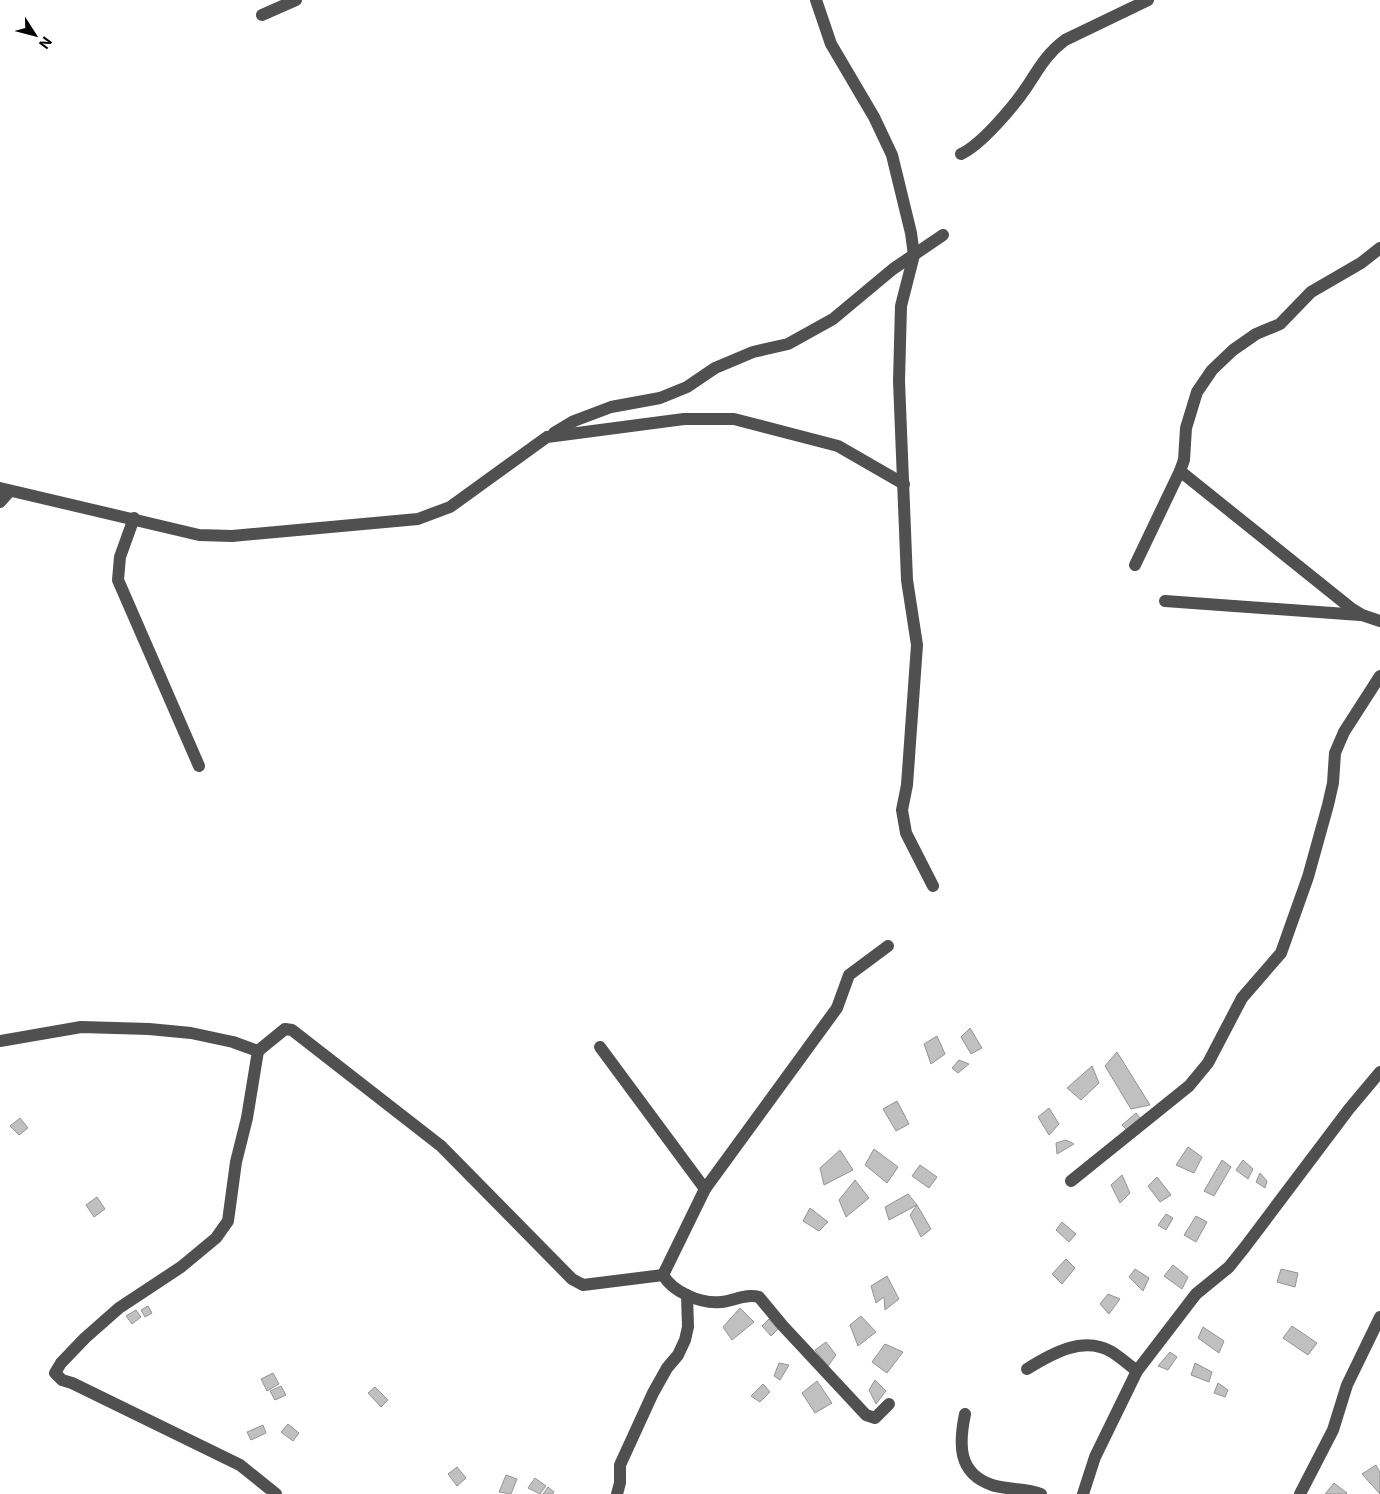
<svg xmlns="http://www.w3.org/2000/svg" width="1380" height="1494" font-family="Inter,sans-serif">
	<style>
		.building { fill: #c0c0c0; stroke: #949494 }
		.lines { fill: none; stroke-linecap: round; stroke-linejoin: round }
		.minor { stroke: #505050; stroke-width: 12 }
	</style>
	<rect width="100%" height="100%" fill="#fff"/>
	<!-- building -->
	<g class="building">
		<path d="M 970,1028 L 982,1048 L 971,1054 L 961,1037 Z"/>
		<path d="M 937,1036 L 945,1054 L 931,1064 L 924,1044 Z"/>
		<path d="M 1117,1052 L 1150,1105 L 1131,1109 L 1105,1066 Z"/>
		<path d="M 959,1060 L 969,1064 L 958,1073 L 952,1068 Z"/>
		<path d="M 1092,1066 L 1099,1083 L 1081,1100 L 1067,1088 Z"/>
		<path d="M 897,1101 L 909,1124 L 896,1131 L 883,1109 Z"/>
		<path d="M 1049,1108 L 1059,1124 L 1049,1135 L 1038,1117 Z"/>
		<path d="M 1136,1113 L 1141,1119 L 1128,1131 L 1122,1125 Z"/>
		<path d="M 20,1118 L 28,1128 L 19,1135 L 10,1126 Z"/>
		<path d="M 1066,1140 L 1074,1144 L 1057,1154 L 1056,1143 Z"/>
		<path d="M 1188,1147 L 1202,1157 L 1194,1173 L 1176,1165 Z"/>
		<path d="M 874,1149 L 898,1167 L 887,1183 L 865,1165 Z"/>
		<path d="M 840,1150 L 853,1170 L 824,1185 L 820,1168 Z"/>
		<path d="M 1222,1160 L 1231,1167 L 1214,1196 L 1204,1191 Z"/>
		<path d="M 1243,1160 L 1253,1169 L 1248,1179 L 1236,1170 Z"/>
		<path d="M 920,1165 L 937,1177 L 929,1188 L 912,1176 Z"/>
		<path d="M 1260,1173 L 1267,1181 L 1265,1188 L 1256,1182 Z"/>
		<path d="M 1122,1175 L 1130,1193 L 1120,1203 L 1111,1185 Z"/>
		<path d="M 1157,1177 L 1171,1195 L 1160,1202 L 1148,1186 Z"/>
		<path d="M 855,1180 L 869,1198 L 846,1217 L 839,1200 Z"/>
		<path d="M 908,1194 L 917,1205 L 889,1220 L 885,1207 Z"/>
		<path d="M 97,1197 L 105,1209 L 94,1217 L 86,1205 Z"/>
		<path d="M 917,1205 L 931,1229 L 921,1237 L 910,1215 Z"/>
		<path d="M 810,1208 L 828,1222 L 819,1231 L 803,1221 Z"/>
		<path d="M 1166,1214 L 1173,1218 L 1166,1230 L 1158,1225 Z"/>
		<path d="M 1196,1216 L 1207,1222 L 1196,1242 L 1184,1235 Z"/>
		<path d="M 1062,1222 L 1076,1234 L 1069,1242 L 1056,1230 Z"/>
		<path d="M 1066,1259 L 1075,1268 L 1062,1284 L 1052,1274 Z"/>
		<path d="M 1173,1265 L 1188,1277 L 1182,1289 L 1164,1276 Z"/>
		<path d="M 1135,1269 L 1149,1278 L 1143,1291 L 1129,1277 Z"/>
		<path d="M 1281,1269 L 1298,1273 L 1295,1287 L 1277,1282 Z"/>
		<path d="M 887,1276 L 899,1299 L 885,1310 L 884,1297 L 876,1303 L 871,1286 Z"/>
		<path d="M 1108,1294 L 1120,1299 L 1109,1314 L 1100,1304 Z"/>
		<path d="M 148,1306 L 152,1313 L 145,1317 L 141,1310 Z"/>
		<path d="M 740,1308 L 754,1322 L 732,1340 L 723,1327 Z"/>
		<path d="M 136,1310 L 141,1317 L 132,1324 L 126,1316 Z"/>
		<path d="M 861,1316 L 876,1332 L 858,1346 L 850,1325 Z"/>
		<path d="M 769,1319 L 778,1329 L 771,1336 L 762,1326 Z"/>
		<path d="M 1292,1326 L 1317,1343 L 1308,1355 L 1283,1338 Z"/>
		<path d="M 1203,1327 L 1224,1341 L 1219,1353 L 1198,1338 Z"/>
		<path d="M 826,1342 L 836,1355 L 828,1366 L 815,1350 Z"/>
		<path d="M 885,1344 L 903,1352 L 887,1373 L 872,1362 Z"/>
		<path d="M 1170,1352 L 1177,1357 L 1168,1370 L 1158,1366 Z"/>
		<path d="M 779,1363 L 789,1365 L 780,1380 L 774,1376 Z"/>
		<path d="M 1195,1363 L 1212,1372 L 1209,1382 L 1191,1375 Z"/>
		<path d="M 273,1373 L 279,1384 L 267,1391 L 261,1379 Z"/>
		<path d="M 875,1380 L 886,1391 L 876,1404 L 869,1390 Z"/>
		<path d="M 817,1381 L 832,1403 L 815,1413 L 802,1393 Z"/>
		<path d="M 1218,1383 L 1228,1390 L 1225,1397 L 1214,1393 Z"/>
		<path d="M 763,1384 L 770,1392 L 760,1402 L 751,1396 Z"/>
		<path d="M 281,1386 L 286,1395 L 275,1400 L 270,1391 Z"/>
		<path d="M 375,1387 L 388,1400 L 381,1407 L 368,1393 Z"/>
		<path d="M 288,1424 L 299,1433 L 293,1441 L 281,1432 Z"/>
		<path d="M 263,1425 L 266,1433 L 251,1440 L 247,1432 Z"/>
		<path d="M 1376,1465 L 1380,1473 L 1380,1494 L 1362,1474 Z"/>
		<path d="M 457,1467 L 466,1478 L 457,1486 L 448,1474 Z"/>
		<path d="M 506,1475 L 517,1479 L 511,1494 L 499,1492 Z"/>
		<path d="M 535,1478 L 546,1486 L 540,1494 L 528,1488 Z"/>
		<path d="M 1334,1483 L 1347,1493 L 1346,1494 L 1325,1494 Z"/>
		<path d="M 548,1487 L 554,1492 L 553,1494 L 543,1494 Z"/>
	</g>
	<g class="lines">
		<!-- minor -->
		<g class="minor">
			<path d="M 816,0 L 831,44 L 874,117 L 892,155 L 911,233 L 914,255 L 901,306 L 899,381 L 907,580 L 917,645 L 907,785 L 902,810 L 906,833 L 933,886"/>
			<path d="M 262,15 L 296,0"/>
			<path d="M 961,154 C 981,145 1013,107 1026,88 C 1038,70 1046,54 1065,40 L 1148,0"/>
			<path d="M 554,433 L 574,421 L 611,407 L 660,398 L 687,387 L 715,368 L 753,352 L 788,344 L 833,319 L 893,269 L 943,235"/>
			<path d="M 1180,471 L 1352,609 L 1362,615 L 1380,621"/>
			<path d="M 0,488 L 199,535 L 232,536 L 418,519 L 450,507 L 547,437 L 684,419 L 734,419 L 838,446 L 904,484"/>
			<path d="M 0,502 L 10,491"/>
			<path d="M 134,518 L 120,557 L 118,580 L 199,766"/>
			<path d="M 1135,565 L 1180,471 L 1184,460 L 1186,428 L 1197,392 L 1212,370 L 1233,350 L 1256,334 L 1280,324 L 1311,292 L 1361,263 L 1380,248"/>
			<path d="M 1165,601 L 1360,615"/>
			<path d="M 888,946 L 849,975 L 837,1008 L 705,1189 L 663,1275 C 673,1292 700,1304 721,1302 C 734,1301 746,1293 759,1297 L 783,1326 L 866,1415 L 875,1418 L 889,1404"/>
			<path d="M 0,1041 L 81,1027 L 149,1029 L 191,1033 L 233,1042 L 258,1051 L 247,1118 L 236,1162 L 228,1221 L 216,1238 L 181,1267 L 119,1308 L 85,1338 L 61,1363 L 55,1373 L 62,1380 L 72,1383 L 240,1465 L 276,1494"/>
			<path d="M 600,1047 L 705,1189"/>
			<path d="M 258,1051 L 285,1029 L 292,1030 L 441,1146 L 572,1279 L 583,1285 L 663,1275"/>
			<path d="M 1071,1181 L 1189,1086 L 1208,1063 L 1242,998 L 1281,953 L 1308,877 L 1328,805 L 1333,783 L 1335,753 L 1344,732 L 1380,676"/>
			<path d="M 1027,1369 C 1051,1354 1083,1335 1112,1352 C 1120,1357 1129,1365 1137,1371"/>
			<path d="M 965,1414 C 959,1443 957,1473 992,1485 C 1007,1490 1025,1488 1041,1494"/>
			<path d="M 617,1494 L 620,1483 L 620,1465 L 653,1393 L 667,1368 L 678,1355 L 685,1340 L 688,1327 L 687,1295"/>
			<path d="M 1083,1494 L 1095,1457 L 1137,1371 L 1196,1294 L 1229,1267 L 1245,1247 L 1349,1109 L 1380,1072"/>
			<path d="M 1300,1494 L 1333,1430 L 1347,1385 L 1380,1317"/>
		</g>
	</g>
	<!-- north arrow -->
	<g transform="translate(35 35) rotate(126)" stroke="#ffffff" stroke-width="4" paint-order="stroke">
	<path d="M0-4L9 19L0 12L-9 19Z" fill="#000000"/>
	<text y="-8" font-size="14" font-weight="bold" text-anchor="middle" fill="#000000">N</text>
	</g>
</svg>
